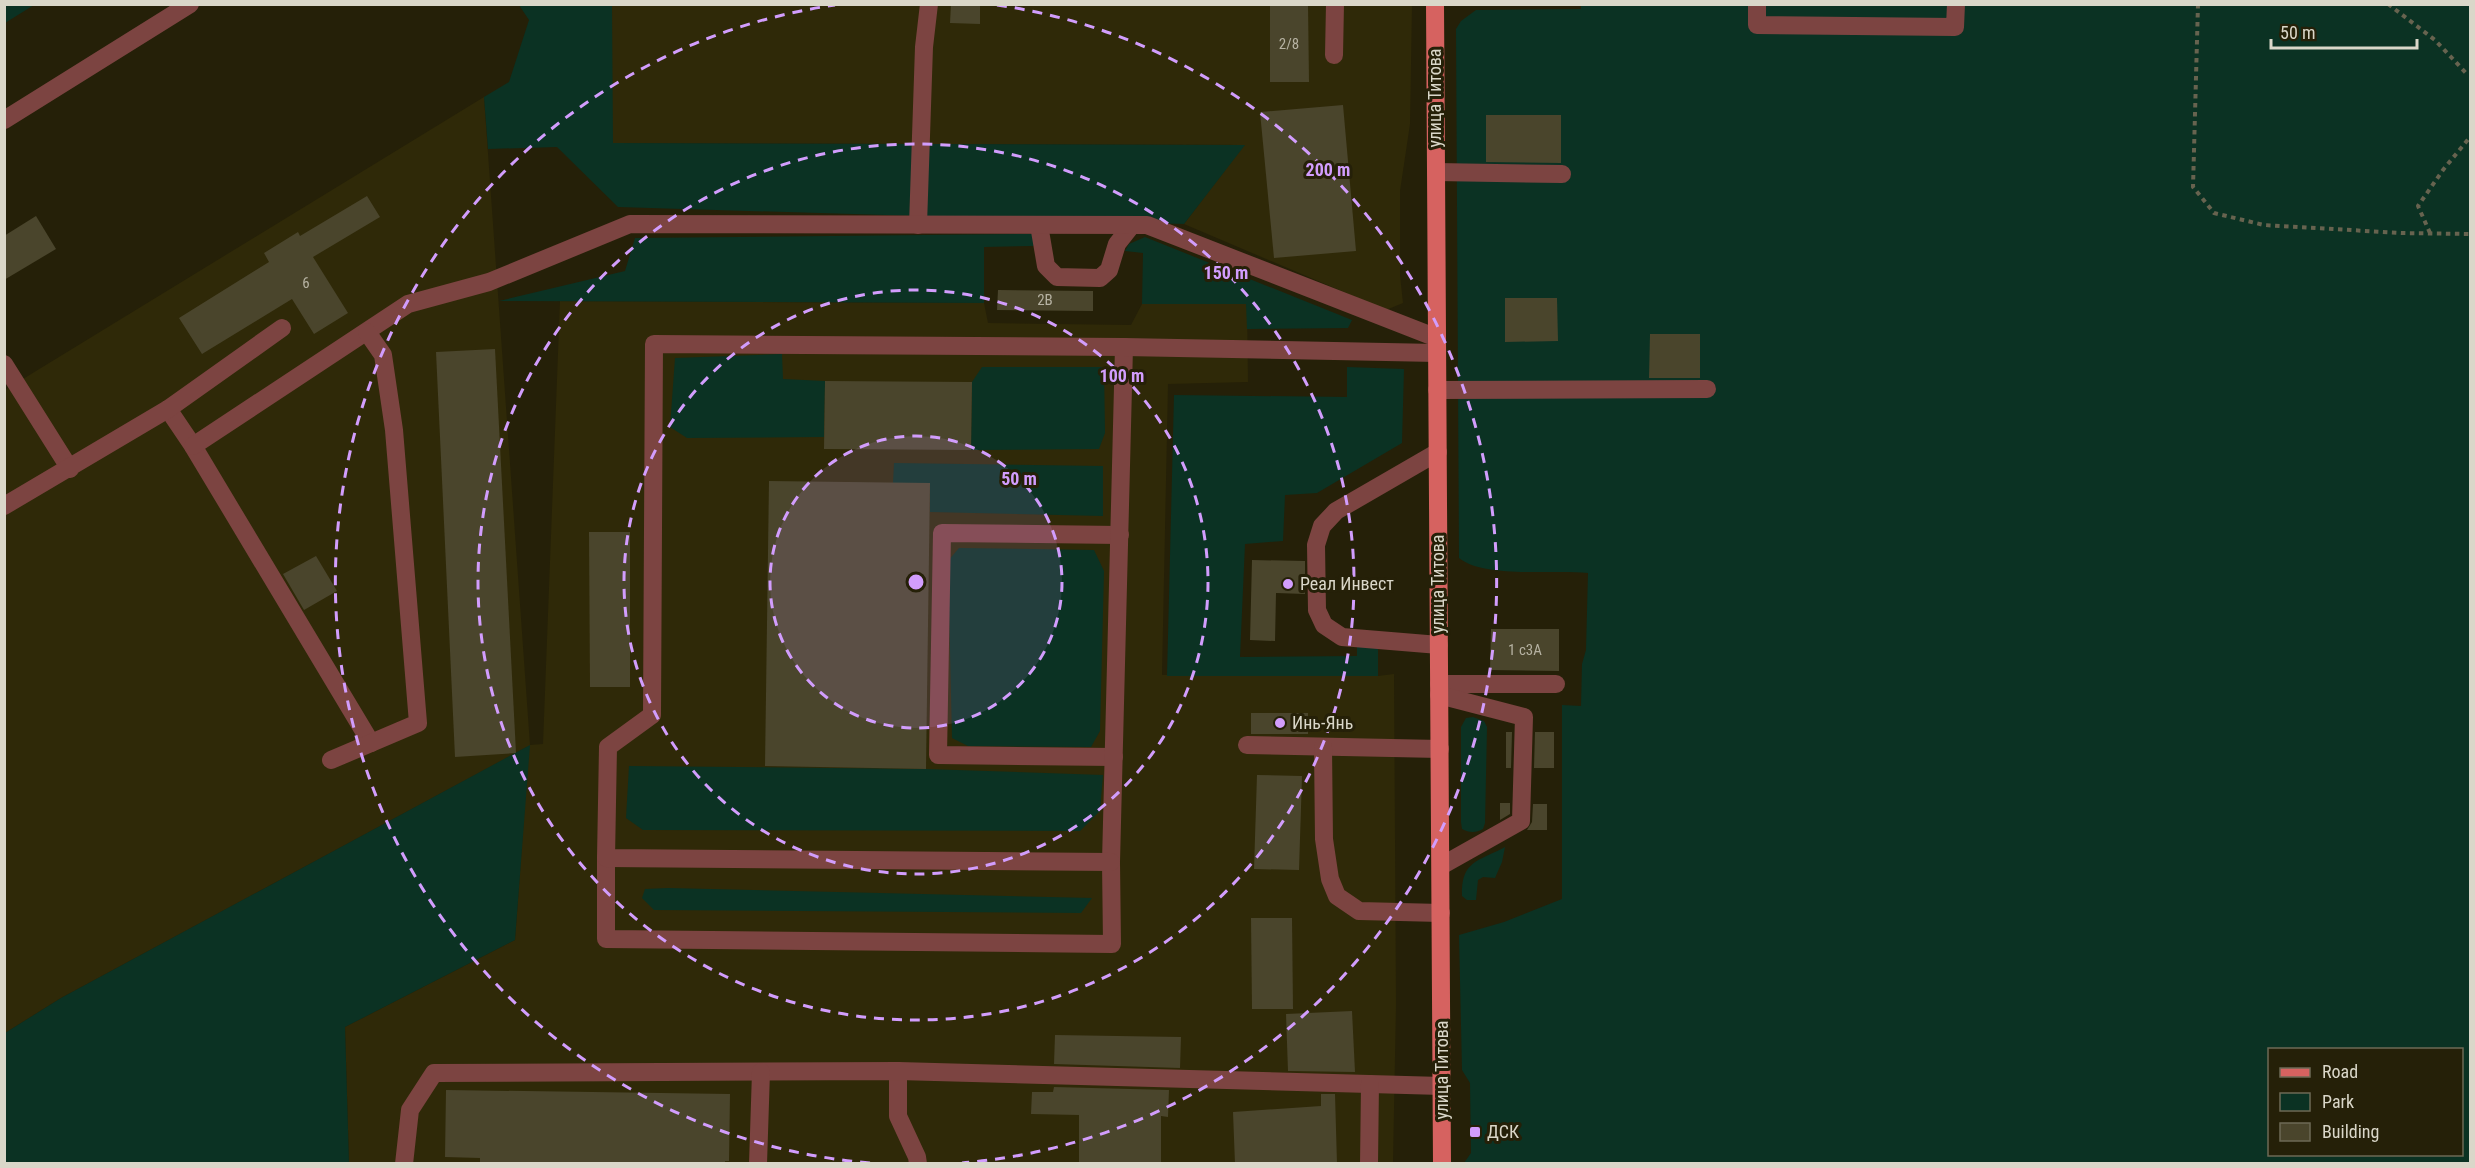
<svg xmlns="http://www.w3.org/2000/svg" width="2475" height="1168" font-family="'Roboto Condensed',sans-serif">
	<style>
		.built { fill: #2f2908 }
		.green { fill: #0b3223; fill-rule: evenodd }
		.building { fill: #4a452c }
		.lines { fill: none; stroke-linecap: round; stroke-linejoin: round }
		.path { stroke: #67634f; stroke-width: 4; stroke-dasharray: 4.5 4.5; stroke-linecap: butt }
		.minor { stroke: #7c4441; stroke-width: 18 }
		.major { stroke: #d66260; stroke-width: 18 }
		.ring { fill: none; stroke: #d29dfd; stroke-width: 3; stroke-dasharray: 10 8 }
		.poi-dot { fill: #d29dfd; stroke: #252008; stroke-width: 2 }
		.labels { text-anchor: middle; stroke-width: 6; stroke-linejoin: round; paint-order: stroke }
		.number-label { font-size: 15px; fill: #b6b2a2 }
		.street-label { font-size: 18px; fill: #dad7c9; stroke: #252008 }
		.poi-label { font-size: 18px; fill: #dad7c9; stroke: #252008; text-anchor: start }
		.centre { fill: #d29dfd; stroke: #252008; stroke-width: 3 }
		.ring-label { font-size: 18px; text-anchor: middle; font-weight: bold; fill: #d29dfd; stroke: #252008; stroke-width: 6; stroke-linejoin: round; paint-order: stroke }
	</style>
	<rect width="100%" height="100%" fill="#252008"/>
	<!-- built -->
	<g class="built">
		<path d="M 612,5 L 1412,5 L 1410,124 L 1400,191 L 1400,275 L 1403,303 L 1386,310 L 1184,224 L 1244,145 L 612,143 Z"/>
		<path d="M 484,97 L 530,745 L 543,744 L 560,301 L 984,303 L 988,323 L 1131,325 L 1142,304 L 1247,304 L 1248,382 L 1168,384 L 1162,675 L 1378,676 L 1394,674 L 1396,1004 L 1393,1163 L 349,1163 L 345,1027 L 515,940 L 529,746 L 61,998 L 5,1033 L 5,390 Z"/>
	</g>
	<!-- green -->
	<g class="green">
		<path d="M 5,4 L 34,4 L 34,5 L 5,23 Z"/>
		<path d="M 1581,4 L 2470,5 L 2470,1163 L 1464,1163 L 1471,1153 L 1470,1083 L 1462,1070 L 1459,935 L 1504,922 L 1562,899 L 1562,705 L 1581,706 L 1582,664 L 1586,650 L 1588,573 C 1554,569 1485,579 1459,558 L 1456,29 L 1461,21 L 1476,10 L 1581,9 ZM 2270,1050 L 2462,1050 L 2462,1154 L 2270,1154 Z"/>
		<path d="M 519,5 L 612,5 L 613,143 L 1245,145 L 1184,224 L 618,207 L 557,147 L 488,149 L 484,97 L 509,82 L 529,20 Z"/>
		<path d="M 1027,234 L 1032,234 L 1037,242 L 1033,246 L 984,247 L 984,303 L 499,301 L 625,271 L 635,238 Z"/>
		<path d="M 1145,237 L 1352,320 L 1348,328 L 1247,329 L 1246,304 L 1142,304 L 1143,253 L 1125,251 L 1129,244 Z"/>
		<path d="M 782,354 L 783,379 L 825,381 L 824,437 L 687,438 L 670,427 L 675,358 Z"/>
		<path d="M 982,367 L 1104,367 L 1105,433 L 1099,449 L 971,450 L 972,382 Z"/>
		<path d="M 1347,367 L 1404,369 L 1402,443 L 1317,493 L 1285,495 L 1283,541 L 1245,544 L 1240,657 L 1357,656 L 1357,643 L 1378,643 L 1378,676 L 1167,676 L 1174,395 L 1347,397 Z"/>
		<path d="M 894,463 L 1103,466 L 1103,516 L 930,512 L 930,483 L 893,483 Z"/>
		<path d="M 959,548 L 1094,550 L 1104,571 L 1100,731 L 1091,747 L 968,746 L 952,738 L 948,561 Z"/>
		<path d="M 1473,717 L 1484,721 L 1487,727 L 1485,823 L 1483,829 C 1476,833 1469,833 1462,829 L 1461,822 L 1461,727 L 1466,718 Z"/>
		<path d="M 530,745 L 515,940 L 345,1027 L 349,1163 L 5,1164 L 5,1033 L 61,998 Z"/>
		<path d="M 629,766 L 926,769 L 1103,775 L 1100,811 L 1080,831 L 643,830 L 626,818 Z"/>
		<path d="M 1505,847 L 1502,862 L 1495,878 L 1483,877 L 1478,880 L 1476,900 L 1467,900 L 1462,896 C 1461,861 1477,862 1505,847 Z"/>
		<path d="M 668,888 L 1092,898 L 1081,913 L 654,910 L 642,898 L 645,889 Z"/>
	</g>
	<!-- building -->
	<g class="building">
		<path d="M 951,4 L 980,4 L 980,24 L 950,23 Z"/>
		<path d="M 1270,4 L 1308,4 L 1309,82 L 1270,82 Z"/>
		<path d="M 1343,105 L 1356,251 L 1274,258 L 1260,112 Z"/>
		<path d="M 1486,115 L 1561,115 L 1561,163 L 1486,162 Z"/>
		<path d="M 367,196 L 380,217 L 313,257 L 348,313 L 314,334 L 292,299 L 202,354 L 179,318 L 269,262 L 264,253 L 298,232 L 300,236 Z"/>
		<path d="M 36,216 L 56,249 L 4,280 L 4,236 Z"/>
		<path d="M 998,290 L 1093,291 L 1093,311 L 997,310 Z"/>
		<path d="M 1505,298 L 1557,298 L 1558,341 L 1505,342 Z"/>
		<path d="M 1650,334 L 1700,334 L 1700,378 L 1649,378 Z"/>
		<path d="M 495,349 L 516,753 L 455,757 L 436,352 Z"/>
		<path d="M 825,381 L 972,382 L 971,450 L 824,449 Z"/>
		<path d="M 769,481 L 930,483 L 926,769 L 765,766 Z"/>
		<path d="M 589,532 L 630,532 L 630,687 L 590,687 Z"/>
		<path d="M 316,556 L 337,591 L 304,610 L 283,574 Z"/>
		<path d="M 1252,560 L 1305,561 L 1305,594 L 1276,593 L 1275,641 L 1250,640 Z"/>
		<path d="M 1491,629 L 1559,629 L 1559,671 L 1490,670 Z"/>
		<rect x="1251" y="713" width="57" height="21"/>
		<path d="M 1506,732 L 1512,732 L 1511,768 L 1506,768 Z"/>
		<path d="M 1535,732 L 1554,732 L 1554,768 L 1534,768 Z"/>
		<path d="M 1257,775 L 1302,776 L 1299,870 L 1254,869 Z"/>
		<path d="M 1500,803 L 1510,803 L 1510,814 L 1500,820 Z"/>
		<path d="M 1533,804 L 1547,804 L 1547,830 L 1527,830 L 1532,822 Z"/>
		<path d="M 1251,918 L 1292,918 L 1293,1009 L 1252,1009 Z"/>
		<path d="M 1352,1011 L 1355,1072 L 1288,1071 L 1286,1014 Z"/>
		<path d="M 1055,1035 L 1181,1037 L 1180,1068 L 1054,1064 Z"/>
		<path d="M 1054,1087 L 1169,1090 L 1168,1117 L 1161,1116 L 1161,1164 L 1079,1164 L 1079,1115 L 1031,1114 L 1032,1092 L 1053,1092 Z"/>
		<path d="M 446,1090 L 730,1094 L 729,1161 L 725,1161 L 725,1164 L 480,1164 L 480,1158 L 445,1157 Z"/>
		<path d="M 1321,1094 L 1335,1094 L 1337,1164 L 1235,1164 L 1233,1112 L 1321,1106 Z"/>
	</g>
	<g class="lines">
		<!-- path -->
		<g class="path">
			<path d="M 2198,4 L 2193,187 L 2214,213 L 2264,225 L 2401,233 L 2470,234"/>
			<path d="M 2388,4 L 2435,40 L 2466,73 L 2470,74"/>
			<path d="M 2430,233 L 2418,206 L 2443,170 L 2470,137"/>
		</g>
		<!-- minor -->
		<g class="minor">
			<path d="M 1757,4 L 1757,25 L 1955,27 L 1956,4"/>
			<path d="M 1334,55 L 1335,4"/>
			<path d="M 4,120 L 190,4"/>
			<path d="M 1436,172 L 1562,174"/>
			<path d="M 918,225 L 924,47 L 929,4"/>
			<path d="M 1039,225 L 1046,266 L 1057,277 L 1100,278 L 1109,270 L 1117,244 L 1132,225"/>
			<path d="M 4,364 L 70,469"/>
			<path d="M 1437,390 L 1707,389"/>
			<path d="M 168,409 L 193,446 L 371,743"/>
			<path d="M 193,446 L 408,304 L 489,282 L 630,224 L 1147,225 L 1437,338"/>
			<path d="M 1438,452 L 1336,511 L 1322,526 L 1316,545 L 1317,610 L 1324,625 L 1342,637 L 1439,645"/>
			<path d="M 4,506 L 168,409 L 282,328"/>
			<path d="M 1439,684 L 1556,684"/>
			<path d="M 1439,695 L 1524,717 L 1521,821 L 1441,866"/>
			<path d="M 1247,745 L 1440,749"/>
			<path d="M 1323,747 L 1324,839 L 1330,879 L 1337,896 L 1359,911 L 1441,913"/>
			<path d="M 1114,757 L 938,755 L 942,533 L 1120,535"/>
			<path d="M 331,760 L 418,723 L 394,430 L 383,355 L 367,332"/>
			<path d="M 606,858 L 606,939 L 1112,944 L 1111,862 L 1124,347"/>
			<path d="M 1111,862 L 606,858 L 608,747 L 652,715 L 654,344 L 1124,347 L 1437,353"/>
			<path d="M 898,1071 L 898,1116 L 917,1157 L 918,1164"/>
			<path d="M 404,1164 L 410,1110 L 434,1073 L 898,1071 L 1442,1086"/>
			<path d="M 758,1164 L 761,1072"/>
			<path d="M 1369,1164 L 1370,1084"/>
		</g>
		<!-- major -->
		<path class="major" d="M 1435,4 L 1442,1164"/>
	</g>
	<!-- distance rings -->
	<circle cx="916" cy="582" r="146" fill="#d29dfd" fill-opacity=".12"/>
	<g class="ring">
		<circle cx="916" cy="582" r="146"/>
		<circle cx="916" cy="582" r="292"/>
		<circle cx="916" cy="582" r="438"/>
		<path d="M870 1163A583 583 0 0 1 835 5M997 5A583 583 0 0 1 962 1163"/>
	</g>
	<!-- markers -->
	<g class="poi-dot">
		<circle cx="1288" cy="584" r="6"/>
		<circle cx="1280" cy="723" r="6"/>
		<rect x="1469" y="1126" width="12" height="12" rx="3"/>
	</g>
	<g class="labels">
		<!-- number labels -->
		<g class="number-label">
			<text x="1289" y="49">2/8</text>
			<text x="306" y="288">6</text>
			<text x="1045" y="305">2В</text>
			<text x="1525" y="655">1 с3А</text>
		</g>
		<!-- street labels -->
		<g class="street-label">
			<text transform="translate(1435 98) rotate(-90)" y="6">улица Титова</text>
			<text transform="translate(1438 584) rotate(-90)" y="6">улица Титова</text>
			<text transform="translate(1442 1070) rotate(-90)" y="6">улица Титова</text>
		</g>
		<!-- poi labels -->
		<g class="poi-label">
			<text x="1300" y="590">Реал Инвест</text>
			<text x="1292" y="729">Инь-Янь</text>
			<text x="1487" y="1138">ДСК</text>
		</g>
	</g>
	<circle cx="916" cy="582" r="9" class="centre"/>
	<g class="ring-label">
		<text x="1328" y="176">200 m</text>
		<text x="1226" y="279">150 m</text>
		<text x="1122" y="382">100 m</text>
		<text x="1019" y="485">50 m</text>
	</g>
	<!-- border -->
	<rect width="2475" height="1168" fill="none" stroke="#dad7c9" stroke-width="12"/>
	<!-- legend -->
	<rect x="2268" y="1048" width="195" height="108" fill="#252008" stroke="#6d6955" stroke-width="1.5"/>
	<rect x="2280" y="1068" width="30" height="9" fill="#d66260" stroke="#6d6955" stroke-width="1.5"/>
	<text x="2322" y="1078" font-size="18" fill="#dad7c9">Road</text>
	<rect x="2280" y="1093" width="30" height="18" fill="#0b3223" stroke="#6d6955" stroke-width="1.5"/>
	<text x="2322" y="1108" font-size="18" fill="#dad7c9">Park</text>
	<rect x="2280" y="1123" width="30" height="18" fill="#4a452c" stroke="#6d6955" stroke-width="1.5"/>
	<text x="2322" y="1138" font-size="18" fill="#dad7c9">Building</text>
	<!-- scale -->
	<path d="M2271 39v9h146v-9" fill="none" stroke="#dad7c9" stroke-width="3"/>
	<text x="2280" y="39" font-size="18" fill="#dad7c9" stroke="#252008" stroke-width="4.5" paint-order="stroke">50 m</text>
</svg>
